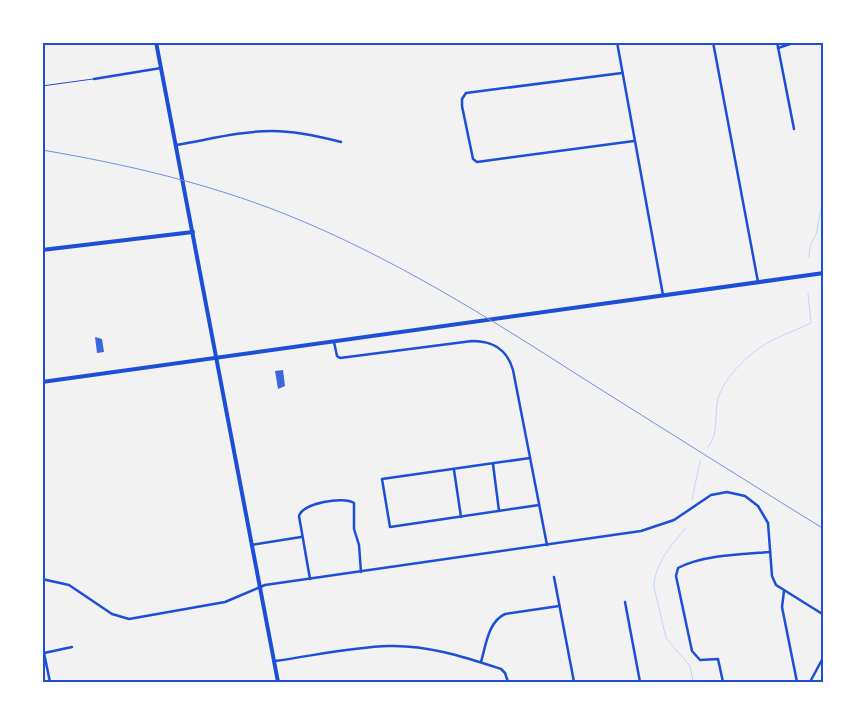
<svg xmlns="http://www.w3.org/2000/svg" width="866" height="725" font-family="Rubik,sans-serif">
	<style>
		.lines { fill: none; stroke-linecap: round; stroke-linejoin: round }
		.stream { stroke: #bfd3fe; stroke-width: 1 }
		.building { fill: #3d67dc }
		.service { stroke: #1d4ed8; stroke-width: 1 }
		.minor { stroke: #1d4ed8; stroke-width: 2.5 }
		.secondary { stroke: #1d4ed8; stroke-width: 4 }
		.primary { stroke: #1d4ed8; stroke-width: 4 }
		.rail { stroke: #7290e2; stroke-width: 1 }
		.neatline { fill: none; stroke: #1d4ed8; stroke-width: 2 }
	</style>
	<rect width="100%" height="100%" fill="#f2f2f2"/>
	<g class="lines">
		<!-- stream -->
		<g class="stream">
			<path d="M 809,257 C 809,242 814,242 817,231 C 819,220 820,210 824,199"/>
			<path d="M 708,447 C 719,434 714,416 718,399 C 724,376 753,349 775,339 C 787,333 799,329 811,323 L 808,293"/>
			<path d="M 692,500 L 700,461"/>
			<path d="M 686,528 C 672,544 654,564 654,587 L 666,638 L 690,666 L 693,682"/>
		</g>
	</g>
	<!-- building -->
	<g class="building">
		<path d="M 95,337 L 102,339 L 104,352 L 97,353 Z"/>
		<path d="M 283,370 L 285,386 L 278,389 L 275,371 Z"/>
	</g>
	<g class="lines">
		<!-- service -->
		<path class="service" d="M 42,86 L 93,79"/>
		<!-- minor -->
		<g class="minor">
			<path d="M 617,42 L 663,295"/>
			<path d="M 713,42 L 758,282"/>
			<path d="M 777,42 L 794,129"/>
			<path d="M 778,48 L 796,42"/>
			<path d="M 622,73 L 466,93 L 462,99 L 462,106 L 473,159 L 477,162 L 634,141"/>
			<path d="M 94,79 L 161,68"/>
			<path d="M 176,145 C 207,140 240,131 272,131 C 295,131 318,136 341,142"/>
			<path d="M 334,342 L 337,356 L 340,358 L 472,341 C 493,341 507,349 513,370 L 547,545"/>
			<path d="M 530,458 L 382,479 L 390,527 L 539,505"/>
			<path d="M 493,464 L 499,511"/>
			<path d="M 454,470 L 461,517"/>
			<path d="M 251,545 L 301,537"/>
			<path d="M 554,577 L 574,682"/>
			<path d="M 42,579 L 69,585 L 112,614 L 129,619 L 225,602 L 265,585 L 641,531 L 674,520 L 711,495 L 727,492 L 745,496 L 758,506 L 768,523 L 772,576 L 776,585 L 824,615"/>
			<path d="M 310,579 L 299,516 C 303,503 343,496 354,503 L 354,529 L 359,545 L 361,572"/>
			<path d="M 784,591 L 782,607 L 797,682"/>
			<path d="M 625,602 L 640,682"/>
			<path d="M 44,653 L 50,682"/>
			<path d="M 44,653 L 72,647"/>
			<path d="M 275,661 C 312,656 351,647 389,646 C 428,645 464,657 501,669 L 505,673 L 508,682"/>
			<path d="M 481,662 C 486,645 488,622 505,614 L 559,606"/>
			<path d="M 723,682 L 718,659 L 700,660 L 692,651 L 676,576 L 678,568 C 702,555 743,554 770,552"/>
			<path d="M 810,682 L 824,656"/>
		</g>
		<!-- secondary -->
		<g class="secondary">
			<path d="M 156,42 L 278,682"/>
			<path d="M 42,250 L 193,232"/>
		</g>
		<!-- primary -->
		<path class="primary" d="M 42,382 L 824,273"/>
		<!-- rail -->
		<path class="rail" d="M 42,150 C 125,164 207,183 285,214 C 390,256 486,316 581,377 C 662,428 743,479 824,529"/>
	</g>
	<!-- border -->
	<rect width="866" height="725" fill="none" stroke="#ffffff" stroke-width="88"/>
	<rect x="44" y="44" width="778" height="637" class="neatline"/>
</svg>
